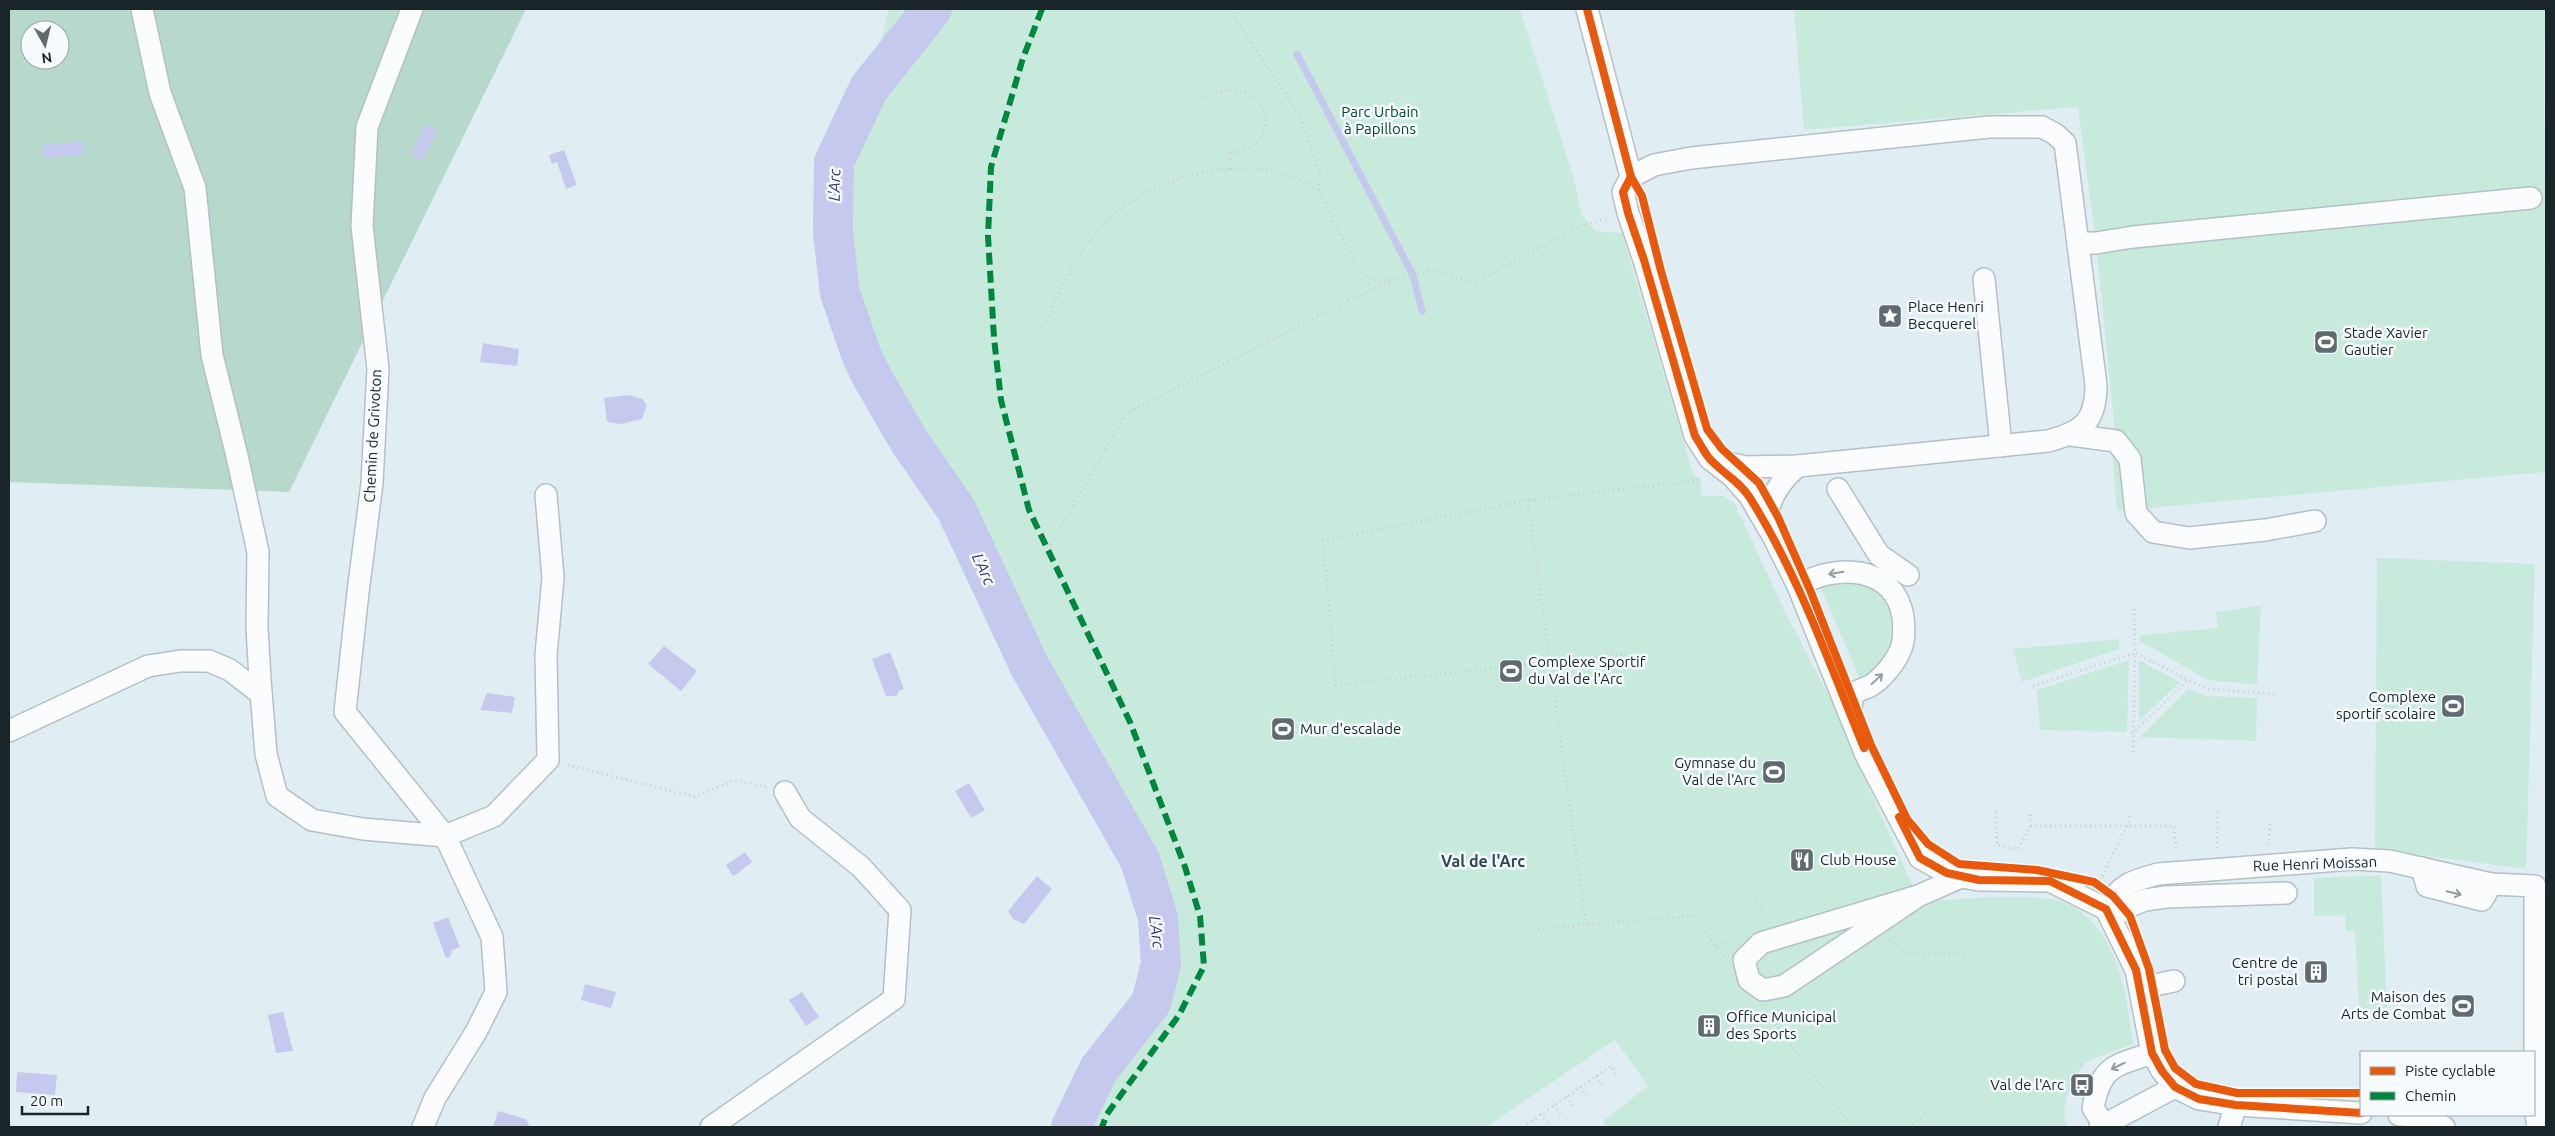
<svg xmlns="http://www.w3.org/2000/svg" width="2555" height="1136" font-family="Ubuntu,sans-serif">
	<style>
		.green { fill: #c8eadc }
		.forest { fill: #b6d9cb; fill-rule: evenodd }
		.water { fill: #c5c9ed }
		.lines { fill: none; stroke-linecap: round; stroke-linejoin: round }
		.stream { stroke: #c5c9ed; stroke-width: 7 }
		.river { stroke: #c5c9ed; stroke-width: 40 }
		.minor-casing { stroke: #b4c0c5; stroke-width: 24 }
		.path { stroke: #caced0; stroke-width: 3; stroke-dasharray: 1 4; stroke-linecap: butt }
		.minor { stroke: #fafcfd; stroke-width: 21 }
		.quiet { stroke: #00873e; stroke-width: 6; stroke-dasharray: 12 6; stroke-linecap: butt }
		.cycleway-casing { stroke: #f5fbfe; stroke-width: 11 }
		.cycleway { stroke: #e8590c; stroke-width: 8 }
		.oneway { stroke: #959b9e }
		.labels { text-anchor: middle; stroke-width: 5; stroke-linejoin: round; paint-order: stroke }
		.park-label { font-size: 15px; fill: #04482c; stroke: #f5fbfe }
		.poi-label { font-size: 15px; fill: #192529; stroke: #f5fbfe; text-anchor: start }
		.street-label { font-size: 15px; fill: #192529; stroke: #f5fbfe }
		.water-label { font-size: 16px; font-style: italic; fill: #3c3571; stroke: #f5fbfe }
		.neighbourhood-label { font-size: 16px; font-weight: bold; fill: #2d4953; stroke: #f5fbfe }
	</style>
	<rect width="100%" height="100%" fill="#e0eef3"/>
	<!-- green -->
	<g class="green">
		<path d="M 889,9 L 1520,9 L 1573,176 L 1582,215 L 1596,231 L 1622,233 L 1693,473 L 1701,480 L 1701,496 L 1724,496 L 1735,504 L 1785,612 L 1846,729 L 1871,793 L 1915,891 L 1926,901 C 1963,900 2044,889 2074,907 C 2119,935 2127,996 2133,1044 L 2085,1062 C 2073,1083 2058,1103 2067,1127 L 1607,1127 L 1603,1121 L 1648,1086 L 1615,1040 L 1486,1127 L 1071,1127 L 1099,1069 L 1151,1003 L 1161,964 L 1158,918 L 1140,860 L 1030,667 L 956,509 L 909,441 L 872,377 L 861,354 L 840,293 L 833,232 L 834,162 L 869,88 Z"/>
		<path d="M 1794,9 L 2546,9 L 2544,51 L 2546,472 L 2117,511 L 2112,449 L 2116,441 L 2096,243 L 2078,107 L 1804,130 Z"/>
		<path d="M 2377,558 L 2535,564 L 2526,869 L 2375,849 Z"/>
		<path d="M 1854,579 L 1882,594 L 1895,627 L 1891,653 L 1877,667 L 1860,679 L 1819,584 Z"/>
		<path d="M 2261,606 L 2257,685 L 2208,680 L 2140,641 L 2140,635 L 2218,628 L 2216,612 Z"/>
		<path d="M 2119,639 L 2119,649 L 2022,682 L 2013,649 Z"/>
		<path d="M 2129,660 L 2127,732 L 2040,730 L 2037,690 Z"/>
		<path d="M 2139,660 L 2180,682 L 2139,721 Z"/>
		<path d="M 2188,689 L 2207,696 L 2257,698 L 2256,741 L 2140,737 Z"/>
		<path d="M 2381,875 L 2387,1008 L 2359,1010 L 2355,931 L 2346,931 L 2345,915 L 2314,916 L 2314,878 Z"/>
	</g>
	<!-- forest -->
	<path class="forest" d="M 9,9 L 526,9 L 289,492 L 9,482 ZM 30,30 L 60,30 L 60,60 L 30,60 Z"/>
	<!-- water -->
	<g class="water">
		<path d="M 425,124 L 437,130 L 423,161 L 411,156 Z"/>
		<path d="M 83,141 L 84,154 L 43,158 L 42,145 Z"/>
		<path d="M 564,150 L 577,185 L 566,189 L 557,162 L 552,164 L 549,155 Z"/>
		<path d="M 483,343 L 519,349 L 517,366 L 480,362 Z"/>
		<path d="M 630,395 L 642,399 L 647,405 L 642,419 L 621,424 L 607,422 L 604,398 Z"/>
		<path d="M 664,646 L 697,671 L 681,691 L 648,664 Z"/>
		<path d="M 890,652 L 904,689 L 899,691 L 897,696 L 886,696 L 872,659 Z"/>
		<path d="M 487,693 L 515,697 L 512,713 L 480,710 Z"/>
		<path d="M 969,783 L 985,810 L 971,818 L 955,791 Z"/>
		<path d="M 745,852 L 752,862 L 734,876 L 732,875 L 726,865 Z"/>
		<path d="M 1037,876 L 1052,889 L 1024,924 L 1013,919 L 1008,911 Z"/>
		<path d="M 448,917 L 460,947 L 452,950 L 451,956 L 446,958 L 433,923 Z"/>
		<path d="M 585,984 L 616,992 L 611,1008 L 581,1000 Z"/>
		<path d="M 802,992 L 819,1017 L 806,1026 L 789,1000 Z"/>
		<path d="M 283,1012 L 293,1051 L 276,1053 L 268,1015 Z"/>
		<path d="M 17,1072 L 57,1075 L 55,1095 L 16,1092 Z"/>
		<path d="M 498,1111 L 526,1119 L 530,1127 L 493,1127 Z"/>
	</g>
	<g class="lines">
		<!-- stream -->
		<path class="stream" d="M 1297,54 L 1413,275 L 1422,311"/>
		<!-- river -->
		<path class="river" d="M 932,9 L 869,88 L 834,162 L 833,232 L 840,293 L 861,354 L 872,377 L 909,441 L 956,509 L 1030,667 L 1140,860 L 1158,918 L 1161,964 L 1151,1003 L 1099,1069 L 1071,1127"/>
		<defs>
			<g id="minor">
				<path d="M 142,9 L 160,93 L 195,188 L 212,355 L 237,456 L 258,552 L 257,627 L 260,679 L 266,754 L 277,796 L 312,820 L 363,829 L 445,836 L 492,937 L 496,992 L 476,1032 L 435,1098 L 423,1127"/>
				<path d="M 412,9 L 367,127 L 362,226 L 378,369 L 372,483 L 358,592 L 345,712 L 445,836 L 494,816 L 548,760 L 546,655 L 553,578 L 546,495"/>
				<path d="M 1587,9 L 1631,177 L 1623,192 L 1628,213 L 1644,260 L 1695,436 L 1710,459 L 1732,476 L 1749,495 L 1773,536 L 1798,586 L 1866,755 L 1920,858 L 1947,873 L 1961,877 L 1979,880 L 2050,881 L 2106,909 L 2136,970 L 2152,1053 L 2162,1071 L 2175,1087 L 2199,1099 L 2236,1105 L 2361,1113"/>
				<path d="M 1631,177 L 1654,165 L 1691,158 L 1989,127 L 2042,127 L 2055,134 L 2065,143 L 2096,385 C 2096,422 2082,432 2048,441 L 1798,466 C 1780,481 1766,501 1767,526"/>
				<path d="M 2079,243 L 2096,243 L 2133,237 L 2531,198"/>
				<path d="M 1984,279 L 2001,446"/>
				<path d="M 2071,435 L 2116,441 L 2130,459 L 2136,513 L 2153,532 L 2189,538 L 2265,530 L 2315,521"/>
				<path d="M 1714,460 L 1746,467 L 1798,466"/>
				<path d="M 1838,489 L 1879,555 L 1908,575"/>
				<path d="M 1798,586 C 1835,563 1895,565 1903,617 C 1904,628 1905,641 1900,651 C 1895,663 1881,680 1870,686 C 1864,689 1858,690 1853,694 L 1850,714"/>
				<path d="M 9,731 L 148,666 L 180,661 L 209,661 L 230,670 L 261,694"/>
				<path d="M 2422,868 L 2427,886 L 2482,900 L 2491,884"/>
				<path d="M 1918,896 L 1784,986 L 1763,990 L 1749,980 L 1744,960 L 1761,943 L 1918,896 L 1961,877"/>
				<path d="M 2106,909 C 2120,884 2132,881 2158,874 L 2352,859 L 2390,861 L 2491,884 L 2535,886 L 2535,1108 L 2538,1127"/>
				<path d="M 2112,917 L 2128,907 L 2145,900 L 2166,897 L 2286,893"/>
				<path d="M 2140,988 L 2174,981"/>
				<path d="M 2399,1115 L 2417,1116 L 2444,1127"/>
				<path d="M 2104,1125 L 2093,1108 C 2101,1065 2115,1066 2152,1053"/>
				<path d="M 711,1127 L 894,999 L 900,910 L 861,867 L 800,818 L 785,792"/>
				<path d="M 2100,1127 L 2175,1087"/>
				<path d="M 2229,1127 L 2236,1105"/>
			</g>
		</defs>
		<!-- minor casing -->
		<use href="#minor" class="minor-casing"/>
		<!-- path -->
		<g class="path">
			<path d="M 1229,9 L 1300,117 L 1320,171 L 1319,191 L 1359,272 L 1374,280 L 1392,280"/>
			<path d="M 1197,100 C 1264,62 1295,148 1230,153 L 1230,169"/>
			<path d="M 1047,321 C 1060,287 1076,256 1100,229 C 1142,179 1234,153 1296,178 C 1304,181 1312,186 1319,191"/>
			<path d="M 1528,500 L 1550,662 L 1623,654"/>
			<path d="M 1048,549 L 1126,414 L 1343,303 L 1395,280 L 1428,270 L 1473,283 L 1583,225 L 1608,218"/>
			<path d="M 2134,609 L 2135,653 L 2188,680"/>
			<path d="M 2033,686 L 2135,653 L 2133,754"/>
			<path d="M 2132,734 L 2188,680 L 2209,689 L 2278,694"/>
			<path d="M 568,765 L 695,797 L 735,780 L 766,787"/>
			<path d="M 1996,812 L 1997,845 L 2018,849 L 2031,826 L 2174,826 L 2176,851"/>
			<path d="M 2217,812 L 2217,849"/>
			<path d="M 2031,826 L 2031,811"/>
			<path d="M 2269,845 L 2270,821"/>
			<path d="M 2102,876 L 2127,826 L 2131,812"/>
			<path d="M 1755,897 L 1765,920"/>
			<path d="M 1586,925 L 1550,662 L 1336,685 L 1323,541 L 1528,500 L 1702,480"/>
			<path d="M 1533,929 L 1692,916 L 1724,957"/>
			<path d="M 1889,939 L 1907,954 L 1965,954"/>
			<path d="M 1715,946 L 1729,942"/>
			<path d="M 1766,1012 L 1852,1127"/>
			<path d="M 1596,1076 L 1604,1087"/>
			<path d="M 1580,1087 L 1588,1099"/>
			<path d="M 1567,1096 L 1575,1108"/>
			<path d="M 1554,1105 L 1562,1117"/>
			<path d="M 1541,1114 L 1550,1126"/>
			<path d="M 1523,1127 L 1611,1066 L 1618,1077"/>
			<path d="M 1908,1127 L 1941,1104"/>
		</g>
		<!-- minor -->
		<use href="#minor" class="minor"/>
		<!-- quiet -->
		<path class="quiet" d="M 1042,9 L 1023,58 L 991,167 L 988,236 L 994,338 L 1001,400 L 1029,510 L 1130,722 L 1185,867 L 1200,916 L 1204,966 L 1179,1015 L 1107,1114 L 1102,1127"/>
		<defs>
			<g id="cycleway">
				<path d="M 1587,9 L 1631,177 L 1642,196 L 1661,271 L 1707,429 L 1722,449 L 1759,483 L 1778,517 L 1810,590 L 1871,745 L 1907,819 L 1928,844 L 1959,864 L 2037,870 L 2094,882 L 2113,896 L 2130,916 L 2149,969 L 2165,1050 L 2175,1068 L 2196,1084 L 2237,1093 L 2361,1093"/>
				<path d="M 1631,177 L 1623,192 L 1628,213 L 1644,260 L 1695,436 C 1700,443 1704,452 1709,458 C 1722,473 1740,481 1750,498 C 1799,576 1829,663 1864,748"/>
				<path d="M 1899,817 L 1920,858 L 1947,873 L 1979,880 L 2050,881 L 2106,909 L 2136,970 L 2152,1053 L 2162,1071 L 2175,1087 L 2199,1099 L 2236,1105 L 2361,1113"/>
			</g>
		</defs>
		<!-- cycleway casing -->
		<use href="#cycleway" class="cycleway-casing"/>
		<!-- cycleway -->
		<use href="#cycleway" class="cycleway"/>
	</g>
	<!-- one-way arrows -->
	<defs><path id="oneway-shaft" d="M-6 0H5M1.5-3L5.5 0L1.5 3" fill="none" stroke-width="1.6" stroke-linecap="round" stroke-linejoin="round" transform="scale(1.25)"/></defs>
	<g class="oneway">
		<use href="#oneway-shaft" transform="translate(1836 573) rotate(171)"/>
		<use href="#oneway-shaft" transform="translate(1877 679) rotate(-43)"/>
		<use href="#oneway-shaft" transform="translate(2454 893) rotate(14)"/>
		<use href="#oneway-shaft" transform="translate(2118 1066) rotate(154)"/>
	</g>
	<!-- icons -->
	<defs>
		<symbol id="sight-square" viewBox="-11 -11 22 22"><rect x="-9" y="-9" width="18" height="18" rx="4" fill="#5f6b70" stroke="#f5fbfe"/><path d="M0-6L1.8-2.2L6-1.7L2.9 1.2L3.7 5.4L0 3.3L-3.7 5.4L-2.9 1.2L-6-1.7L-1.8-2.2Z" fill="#fff"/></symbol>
		<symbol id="stadium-square" viewBox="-11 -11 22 22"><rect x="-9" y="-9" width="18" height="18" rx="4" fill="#5f6b70" stroke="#f5fbfe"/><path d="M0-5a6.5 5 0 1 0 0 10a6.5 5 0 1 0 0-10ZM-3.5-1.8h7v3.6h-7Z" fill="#fff"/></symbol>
		<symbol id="restaurant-square" viewBox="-11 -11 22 22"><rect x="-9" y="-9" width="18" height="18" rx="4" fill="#5f6b70" stroke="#f5fbfe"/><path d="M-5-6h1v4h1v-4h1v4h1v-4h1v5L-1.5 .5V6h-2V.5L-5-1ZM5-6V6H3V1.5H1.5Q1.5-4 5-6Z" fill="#fff"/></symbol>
		<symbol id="building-square" viewBox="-11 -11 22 22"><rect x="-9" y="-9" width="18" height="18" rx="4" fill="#5f6b70" stroke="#f5fbfe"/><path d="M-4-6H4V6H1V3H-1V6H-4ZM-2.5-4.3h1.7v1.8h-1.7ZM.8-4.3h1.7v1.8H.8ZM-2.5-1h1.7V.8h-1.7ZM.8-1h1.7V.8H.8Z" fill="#fff"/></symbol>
		<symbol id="bus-square" viewBox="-11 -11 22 22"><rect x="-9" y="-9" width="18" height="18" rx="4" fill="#5f6b70" stroke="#f5fbfe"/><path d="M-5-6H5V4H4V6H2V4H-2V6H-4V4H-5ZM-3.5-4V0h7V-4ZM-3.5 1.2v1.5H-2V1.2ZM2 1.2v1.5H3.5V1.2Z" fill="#fff"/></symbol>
	</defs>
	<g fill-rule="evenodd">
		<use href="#sight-square" x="1876" y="302" width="28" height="28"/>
		<use href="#stadium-square" x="2312" y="328" width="28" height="28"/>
		<use href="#stadium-square" x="1497" y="657" width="28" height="28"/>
		<use href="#stadium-square" x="2439" y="692" width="28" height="28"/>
		<use href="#stadium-square" x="1269" y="715" width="28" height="28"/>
		<use href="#stadium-square" x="1760" y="758" width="28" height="28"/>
		<use href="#restaurant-square" x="1788" y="846" width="28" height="28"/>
		<use href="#building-square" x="2302" y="958" width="28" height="28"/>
		<use href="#stadium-square" x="2449" y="992" width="28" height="28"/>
		<use href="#building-square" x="1695" y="1012" width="28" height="28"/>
		<use href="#bus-square" x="2068" y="1071" width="28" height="28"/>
	</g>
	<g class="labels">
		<!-- park labels -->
		<g class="park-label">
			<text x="1380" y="117">Parc Urbain<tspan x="1380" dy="17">à Papillons</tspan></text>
		</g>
		<!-- poi labels -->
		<g class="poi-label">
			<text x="1908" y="312">Place Henri<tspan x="1908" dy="17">Becquerel</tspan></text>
			<text x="2344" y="338">Stade Xavier<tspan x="2344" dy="17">Gautier</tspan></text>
			<text x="1528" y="667">Complexe Sportif<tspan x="1528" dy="17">du Val de l'Arc</tspan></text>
			<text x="2436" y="702" text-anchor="end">Complexe<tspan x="2436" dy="17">sportif scolaire</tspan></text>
			<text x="1300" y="734">Mur d'escalade</text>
			<text x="1756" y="768" text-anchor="end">Gymnase du<tspan x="1756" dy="17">Val de l'Arc</tspan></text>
			<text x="1820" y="865">Club House</text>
			<text x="2298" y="968" text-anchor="end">Centre de<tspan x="2298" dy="17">tri postal</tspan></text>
			<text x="2446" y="1002" text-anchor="end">Maison des<tspan x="2446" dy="17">Arts de Combat</tspan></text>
			<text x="1726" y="1022">Office Municipal<tspan x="1726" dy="17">des Sports</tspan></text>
			<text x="2064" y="1090" text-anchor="end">Val de l'Arc</text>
		</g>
		<!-- street labels -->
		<g class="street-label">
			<text transform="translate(373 436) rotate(-87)" y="5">Chemin de Grivoton</text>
			<text transform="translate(2315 864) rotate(-2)" y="5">Rue Henri Moissan</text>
		</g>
		<!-- water labels -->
		<g class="water-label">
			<text transform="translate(834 185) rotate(-89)" y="6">L'Arc</text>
			<text transform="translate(984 569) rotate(65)" y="6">L'Arc</text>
			<text transform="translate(1157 932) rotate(83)" y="6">L'Arc</text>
		</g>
		<!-- neighbourhood labels -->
		<g class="neighbourhood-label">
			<text x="1483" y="867">Val de l'Arc</text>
		</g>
	</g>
	<!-- border -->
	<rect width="2555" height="1136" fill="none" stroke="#192529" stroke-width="20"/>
	<!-- legend -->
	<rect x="2360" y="1051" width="175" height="65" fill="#f5fbfe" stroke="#9da5a9"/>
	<rect x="2370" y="1067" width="25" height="8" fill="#e8590c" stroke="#9da5a9"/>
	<text x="2405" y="1076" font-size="15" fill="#192529">Piste cyclable</text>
	<rect x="2370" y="1092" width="25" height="8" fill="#00873e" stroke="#9da5a9"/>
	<text x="2405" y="1101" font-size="15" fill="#192529">Chemin</text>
	<!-- north arrow -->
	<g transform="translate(45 45) rotate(172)"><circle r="24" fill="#f5fbfe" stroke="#9da5a9"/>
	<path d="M0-4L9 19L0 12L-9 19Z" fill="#5f6b70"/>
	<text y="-8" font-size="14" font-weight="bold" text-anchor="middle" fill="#192529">N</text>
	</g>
	<!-- scale -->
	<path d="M22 1106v8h66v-8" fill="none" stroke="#192529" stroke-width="2.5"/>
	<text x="30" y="1106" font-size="15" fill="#192529" stroke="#f5fbfe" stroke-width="4" paint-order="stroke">20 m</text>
</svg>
